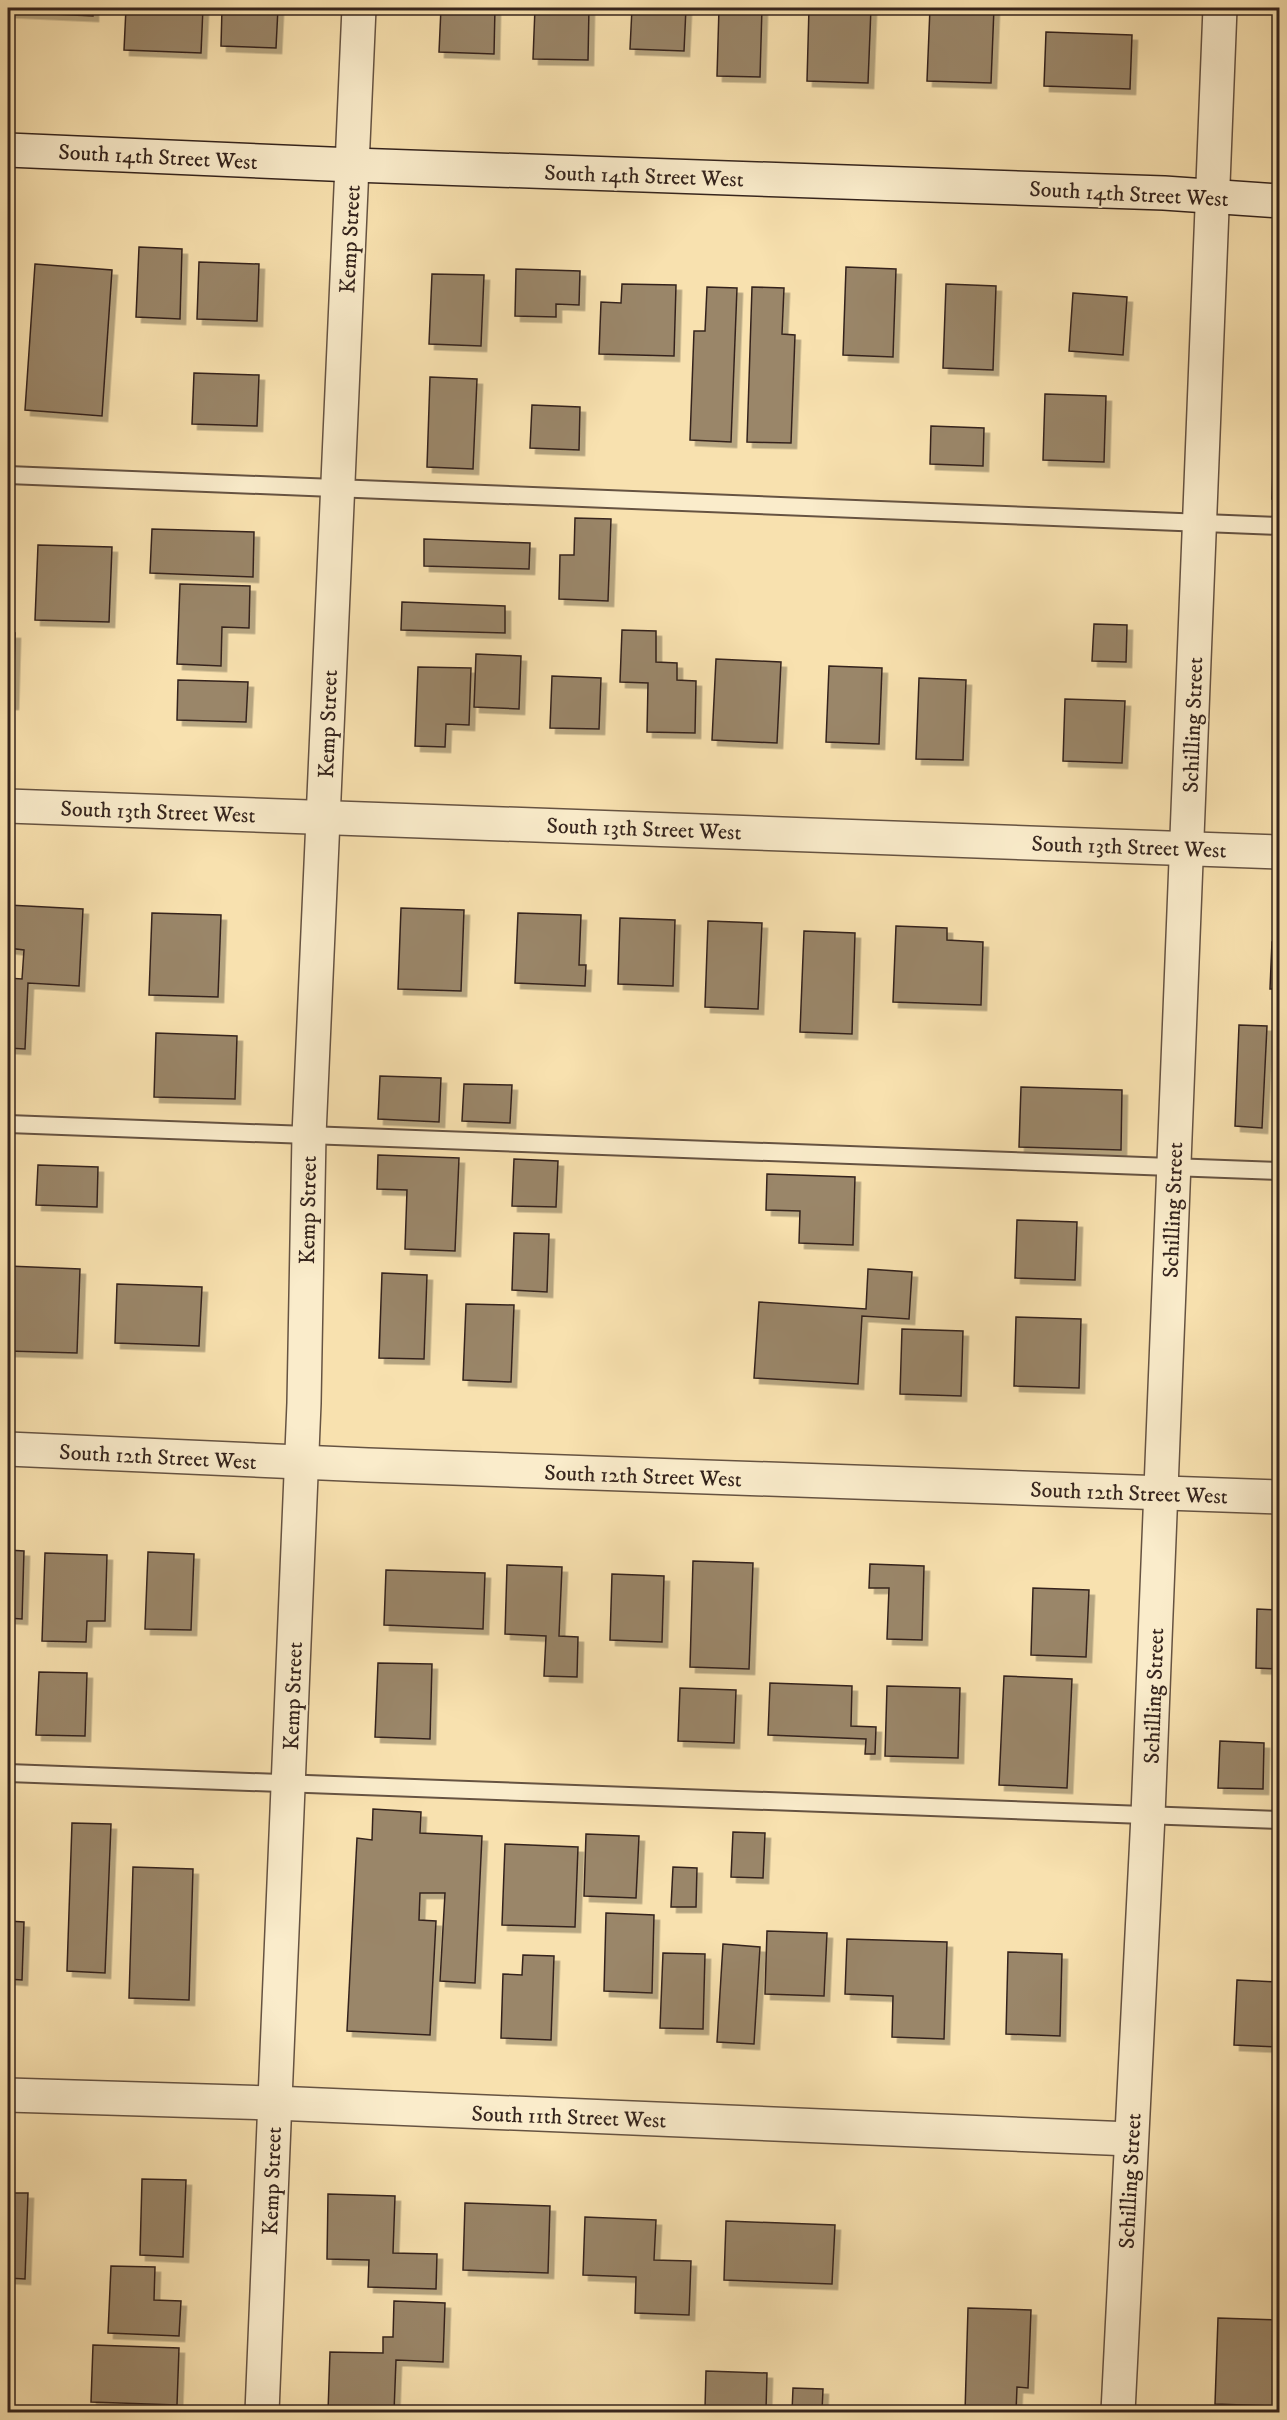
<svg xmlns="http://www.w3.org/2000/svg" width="1287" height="2420" font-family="'IM FELL DW Pica',serif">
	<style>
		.building { fill: #9a8669; stroke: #35241d; stroke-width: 1.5; filter: url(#shadow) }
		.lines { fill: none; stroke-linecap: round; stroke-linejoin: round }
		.service-casing { stroke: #665342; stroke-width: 20 }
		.minor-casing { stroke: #665342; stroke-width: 36 }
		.secondary-casing { stroke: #35241d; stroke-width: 36 }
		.service { stroke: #faeccb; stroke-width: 16 }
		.minor { stroke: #faeccb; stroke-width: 33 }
		.secondary { stroke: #faeccb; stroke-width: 33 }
		.labels { text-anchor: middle; stroke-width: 4.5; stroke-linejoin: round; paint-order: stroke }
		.street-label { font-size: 22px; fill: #35241d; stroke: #faeccb }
	</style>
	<defs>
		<filter id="shadow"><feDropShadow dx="5.5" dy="5.5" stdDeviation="0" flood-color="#0004"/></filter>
	</defs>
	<rect width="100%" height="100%" fill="#f8e1af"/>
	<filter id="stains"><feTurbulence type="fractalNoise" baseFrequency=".00333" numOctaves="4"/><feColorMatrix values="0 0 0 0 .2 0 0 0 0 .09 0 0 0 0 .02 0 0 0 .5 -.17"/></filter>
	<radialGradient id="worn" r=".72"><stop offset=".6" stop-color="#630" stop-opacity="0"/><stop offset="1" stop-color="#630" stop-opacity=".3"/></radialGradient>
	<!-- building -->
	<g class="building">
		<path d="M 8,8 L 93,8 L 93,16 L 8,12 Z"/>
		<path d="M 126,8 L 203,8 L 201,53 L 124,50 Z"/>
		<path d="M 222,8 L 278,8 L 276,48 L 221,46 Z"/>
		<path d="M 441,8 L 495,8 L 494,54 L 439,52 Z"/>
		<path d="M 535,8 L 589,8 L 588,60 L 533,59 Z"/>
		<path d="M 632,8 L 686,8 L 684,51 L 630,49 Z"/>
		<path d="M 719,8 L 762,8 L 760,77 L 717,76 Z"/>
		<path d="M 809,8 L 871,8 L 868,83 L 807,81 Z"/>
		<path d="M 930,8 L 994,8 L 991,83 L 927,81 Z"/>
		<path d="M 1046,32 L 1132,35 L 1130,89 L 1044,86 Z"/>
		<path d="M 139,247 L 182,249 L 180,319 L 136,317 Z"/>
		<path d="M 199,262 L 259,264 L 257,321 L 197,319 Z"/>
		<path d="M 35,264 L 112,270 L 102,416 L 25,410 Z"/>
		<path d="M 846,267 L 896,269 L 893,357 L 843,355 Z"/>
		<path d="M 516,269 L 580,271 L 579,305 L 556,304 L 556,317 L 515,316 Z"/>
		<path d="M 432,274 L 484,275 L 481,346 L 429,344 Z"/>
		<path d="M 622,284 L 676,285 L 674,356 L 599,354 L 601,302 L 621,303 Z"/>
		<path d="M 946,284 L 996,286 L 993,370 L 943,368 Z"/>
		<path d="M 707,287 L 737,288 L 731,442 L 690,440 L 694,331 L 705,331 Z"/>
		<path d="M 752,287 L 784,288 L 782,334 L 795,335 L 791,443 L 747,442 Z"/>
		<path d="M 1073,293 L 1127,297 L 1123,355 L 1069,351 Z"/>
		<path d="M 194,373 L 259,375 L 257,426 L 192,424 Z"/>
		<path d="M 430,377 L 477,379 L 473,469 L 427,467 Z"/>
		<path d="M 1045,394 L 1106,396 L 1104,462 L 1043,460 Z"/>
		<path d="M 532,405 L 580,407 L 579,450 L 530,448 Z"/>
		<path d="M 1275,413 L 1280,414 L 1280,499 L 1272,499 Z"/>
		<path d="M 931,426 L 984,428 L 983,466 L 930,464 Z"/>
		<path d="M 575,518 L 611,519 L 608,601 L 559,599 L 560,555 L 574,555 Z"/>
		<path d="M 152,529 L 254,532 L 253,577 L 150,573 Z"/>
		<path d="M 424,539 L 530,543 L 529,569 L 424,566 Z"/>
		<path d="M 38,545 L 112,547 L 109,622 L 35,620 Z"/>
		<path d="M 1277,582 L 1280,582 L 1280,618 L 1276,618 Z"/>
		<path d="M 180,584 L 250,586 L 249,628 L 222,627 L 221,666 L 177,664 Z"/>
		<path d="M 402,602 L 505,606 L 505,633 L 401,630 Z"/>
		<path d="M 1094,624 L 1127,625 L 1126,662 L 1092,661 Z"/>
		<path d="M 622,630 L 656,631 L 656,662 L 677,663 L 677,680 L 696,681 L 695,733 L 647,732 L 648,683 L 620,682 Z"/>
		<path d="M 8,633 L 15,633 L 13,704 L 8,704 Z"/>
		<path d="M 476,654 L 521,656 L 519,709 L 474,707 Z"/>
		<path d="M 716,659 L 781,662 L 777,743 L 712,740 Z"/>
		<path d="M 829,666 L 882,668 L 879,744 L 826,742 Z"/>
		<path d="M 418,667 L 471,668 L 469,725 L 446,724 L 445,747 L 415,746 Z"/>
		<path d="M 552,676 L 601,678 L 599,729 L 550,728 Z"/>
		<path d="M 919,678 L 966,680 L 963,760 L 916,759 Z"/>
		<path d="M 178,680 L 248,682 L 246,722 L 177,720 Z"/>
		<path d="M 1065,699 L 1125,701 L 1122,763 L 1063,761 Z"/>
		<path d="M 1277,727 L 1280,727 L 1280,777 L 1276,777 Z"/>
		<path d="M 8,905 L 83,909 L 79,986 L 28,983 L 25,1049 L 8,1048 L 8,978 L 22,979 L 24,950 L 8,948 Z"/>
		<path d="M 401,908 L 464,910 L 461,991 L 398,989 Z"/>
		<path d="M 152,913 L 221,915 L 218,997 L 149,995 Z"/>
		<path d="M 518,913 L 581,915 L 579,965 L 586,965 L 585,986 L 515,983 Z"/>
		<path d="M 620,918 L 675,920 L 673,986 L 618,984 Z"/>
		<path d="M 708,921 L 762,923 L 758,1009 L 705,1007 Z"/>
		<path d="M 896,926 L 947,928 L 947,940 L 983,942 L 981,1005 L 893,1002 Z"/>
		<path d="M 804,931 L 855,933 L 852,1034 L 800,1032 Z"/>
		<path d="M 1272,942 L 1280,942 L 1280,989 L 1270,989 Z"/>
		<path d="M 1239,1025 L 1267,1026 L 1262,1128 L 1235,1126 Z"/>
		<path d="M 156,1033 L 237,1036 L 235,1099 L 154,1097 Z"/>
		<path d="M 380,1076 L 441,1078 L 439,1122 L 378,1119 Z"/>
		<path d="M 464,1084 L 512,1085 L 510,1123 L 462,1121 Z"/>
		<path d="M 1021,1087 L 1122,1090 L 1121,1150 L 1019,1147 Z"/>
		<path d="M 378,1155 L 459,1158 L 455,1251 L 405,1249 L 407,1190 L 377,1189 Z"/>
		<path d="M 514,1159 L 558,1161 L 556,1207 L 512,1206 Z"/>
		<path d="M 38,1165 L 98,1167 L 97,1207 L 36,1205 Z"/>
		<path d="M 767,1174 L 855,1177 L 853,1245 L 799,1243 L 800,1211 L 766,1210 Z"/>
		<path d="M 1017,1220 L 1077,1222 L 1075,1280 L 1015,1278 Z"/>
		<path d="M 514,1233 L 549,1234 L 547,1292 L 512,1290 Z"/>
		<path d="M 8,1266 L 80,1269 L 77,1353 L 8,1351 Z"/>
		<path d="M 868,1269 L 912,1272 L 909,1319 L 862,1316 L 858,1384 L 754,1378 L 759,1302 L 866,1309 Z"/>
		<path d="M 382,1273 L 427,1275 L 424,1359 L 379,1358 Z"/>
		<path d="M 117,1284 L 202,1287 L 199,1346 L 115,1343 Z"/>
		<path d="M 466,1304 L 514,1305 L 511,1382 L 463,1380 Z"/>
		<path d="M 1016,1317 L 1081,1319 L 1079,1388 L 1014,1386 Z"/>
		<path d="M 902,1329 L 963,1331 L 961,1396 L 900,1394 Z"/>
		<path d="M 8,1550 L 24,1551 L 22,1619 L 8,1618 Z"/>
		<path d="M 148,1552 L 194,1554 L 191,1630 L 145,1629 Z"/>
		<path d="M 45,1553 L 107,1555 L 105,1621 L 87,1621 L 86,1642 L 42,1641 Z"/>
		<path d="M 693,1561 L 753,1563 L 749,1669 L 690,1667 Z"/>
		<path d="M 870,1564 L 924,1566 L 922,1640 L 887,1639 L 889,1588 L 869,1588 Z"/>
		<path d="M 507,1565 L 562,1567 L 559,1636 L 578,1637 L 577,1677 L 544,1676 L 546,1636 L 505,1634 Z"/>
		<path d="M 386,1570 L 485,1573 L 483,1629 L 384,1625 Z"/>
		<path d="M 612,1574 L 664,1576 L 662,1642 L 610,1640 Z"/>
		<path d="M 1033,1588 L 1089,1590 L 1086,1657 L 1031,1655 Z"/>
		<path d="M 1257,1609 L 1280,1610 L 1280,1669 L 1256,1668 Z"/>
		<path d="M 378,1663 L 432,1664 L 430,1739 L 375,1737 Z"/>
		<path d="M 39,1672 L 87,1673 L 85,1736 L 36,1735 Z"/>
		<path d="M 1004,1676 L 1072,1679 L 1067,1788 L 999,1785 Z"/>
		<path d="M 770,1683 L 852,1686 L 851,1726 L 876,1727 L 875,1754 L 865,1754 L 866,1739 L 768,1735 Z"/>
		<path d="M 887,1686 L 960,1688 L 958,1758 L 885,1756 Z"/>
		<path d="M 680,1688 L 736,1690 L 734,1743 L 678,1741 Z"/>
		<path d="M 1220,1741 L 1264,1743 L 1263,1789 L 1218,1788 Z"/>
		<path d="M 373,1809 L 421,1812 L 420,1833 L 482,1836 L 475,1983 L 440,1981 L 445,1893 L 420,1893 L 419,1920 L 436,1921 L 430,2035 L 347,2031 L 357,1838 L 372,1840 Z"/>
		<path d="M 72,1823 L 111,1824 L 105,1973 L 67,1971 Z"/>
		<path d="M 733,1832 L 765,1833 L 763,1878 L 731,1877 Z"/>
		<path d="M 586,1834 L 639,1836 L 636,1898 L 584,1896 Z"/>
		<path d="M 505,1844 L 578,1847 L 575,1927 L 502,1925 Z"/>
		<path d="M 133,1867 L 193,1869 L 189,2000 L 129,1998 Z"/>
		<path d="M 673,1867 L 697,1868 L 696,1907 L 671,1907 Z"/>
		<path d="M 606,1913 L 654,1915 L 652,1993 L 604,1991 Z"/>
		<path d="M 8,1921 L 24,1922 L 22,1980 L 8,1979 Z"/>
		<path d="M 767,1931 L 827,1933 L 824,1996 L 765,1994 Z"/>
		<path d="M 847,1939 L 947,1942 L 944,2039 L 892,2037 L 893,1996 L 845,1994 Z"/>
		<path d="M 723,1944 L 760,1947 L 754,2044 L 717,2042 Z"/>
		<path d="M 1008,1952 L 1062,1954 L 1060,2036 L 1006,2034 Z"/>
		<path d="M 663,1953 L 705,1954 L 703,2029 L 660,2028 Z"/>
		<path d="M 523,1955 L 554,1956 L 551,2040 L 501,2038 L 503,1974 L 522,1975 Z"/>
		<path d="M 1237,1980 L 1280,1982 L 1280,2047 L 1234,2045 Z"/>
		<path d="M 142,2179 L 186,2180 L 183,2257 L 140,2255 Z"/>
		<path d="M 8,2193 L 28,2193 L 25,2279 L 8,2278 Z"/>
		<path d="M 328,2194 L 395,2196 L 393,2253 L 437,2254 L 436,2289 L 368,2287 L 369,2260 L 327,2259 Z"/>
		<path d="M 465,2203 L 550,2206 L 548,2273 L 463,2270 Z"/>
		<path d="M 585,2217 L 656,2220 L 654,2260 L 691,2261 L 689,2315 L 635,2313 L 636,2277 L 583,2275 Z"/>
		<path d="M 726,2221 L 835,2225 L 832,2284 L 724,2280 Z"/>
		<path d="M 111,2266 L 155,2267 L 154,2300 L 181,2301 L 179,2336 L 108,2333 Z"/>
		<path d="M 394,2301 L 445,2303 L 443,2362 L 396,2360 L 394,2412 L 328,2412 L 330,2352 L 383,2353 L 383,2337 L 393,2337 Z"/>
		<path d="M 968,2308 L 1031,2310 L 1028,2388 L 1017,2387 L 1016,2412 L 965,2412 Z"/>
		<path d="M 1218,2318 L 1278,2320 L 1275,2406 L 1215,2404 Z"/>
		<path d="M 93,2345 L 179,2348 L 177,2405 L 91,2402 Z"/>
		<path d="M 706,2371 L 767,2373 L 766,2410 L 705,2408 Z"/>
		<path d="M 793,2388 L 823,2389 L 822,2412 L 792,2412 Z"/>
	</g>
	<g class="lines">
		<defs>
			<g id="service">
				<path d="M 8,475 L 1280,526"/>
				<path d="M 8,1124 L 1280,1171"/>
				<path d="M 8,1773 L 1280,1820"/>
			</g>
			<g id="minor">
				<path d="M 8,806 L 1280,852"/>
				<path d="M 8,1449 L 368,1465 L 1280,1497"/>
				<path d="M 8,2095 L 274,2103 L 1131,2139"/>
				<path d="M 262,2412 L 304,1403 L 309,1135 L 359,8"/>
				<path d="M 1118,2412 L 1148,1815 L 1220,8"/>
			</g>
			<path id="secondary" d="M 8,150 L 353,165 L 1164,193 L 1280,201"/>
		</defs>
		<!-- service casing -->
		<use href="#service" class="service-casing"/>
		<!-- minor casing -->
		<use href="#minor" class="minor-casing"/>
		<!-- secondary casing -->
		<use href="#secondary" class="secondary-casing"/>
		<!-- service -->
		<use href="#service" class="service"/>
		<!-- minor -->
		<use href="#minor" class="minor"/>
		<!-- secondary -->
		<use href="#secondary" class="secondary"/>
	</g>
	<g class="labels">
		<!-- street labels -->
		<g class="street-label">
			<text transform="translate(158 156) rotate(3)" y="8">South 14th Street West</text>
			<text transform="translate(644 175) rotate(2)" y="8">South 14th Street West</text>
			<text transform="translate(1129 193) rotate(3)" y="8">South 14th Street West</text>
			<text transform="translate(349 239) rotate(-87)" y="8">Kemp Street</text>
			<text transform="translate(327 724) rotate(-88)" y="8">Kemp Street</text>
			<text transform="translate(1192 725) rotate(-88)" y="8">Schilling Street</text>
			<text transform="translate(158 811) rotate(2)" y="8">South 13th Street West</text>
			<text transform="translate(644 828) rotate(2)" y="8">South 13th Street West</text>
			<text transform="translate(1129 846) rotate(2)" y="8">South 13th Street West</text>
			<text transform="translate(307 1210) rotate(-89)" y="8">Kemp Street</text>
			<text transform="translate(1172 1210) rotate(-88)" y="8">Schilling Street</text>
			<text transform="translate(158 1456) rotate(3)" y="8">South 12th Street West</text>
			<text transform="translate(643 1475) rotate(2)" y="8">South 12th Street West</text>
			<text transform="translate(1129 1492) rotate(2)" y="8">South 12th Street West</text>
			<text transform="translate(292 1696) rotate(-88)" y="8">Kemp Street</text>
			<text transform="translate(1153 1696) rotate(-88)" y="8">Schilling Street</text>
			<text transform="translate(569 2116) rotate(2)" y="8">South 11th Street West</text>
			<text transform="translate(271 2181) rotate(-88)" y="8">Kemp Street</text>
			<text transform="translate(1129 2181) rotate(-87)" y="8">Schilling Street</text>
		</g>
	</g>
	<!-- margin -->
	<rect width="1287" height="2420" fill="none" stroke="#f8e1af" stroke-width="30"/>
	<rect x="9" y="9" width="1269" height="2402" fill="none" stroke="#35241d" stroke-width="3"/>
	<rect x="15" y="15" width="1257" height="2390" fill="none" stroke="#35241d" stroke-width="1.5"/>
	<rect width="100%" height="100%" filter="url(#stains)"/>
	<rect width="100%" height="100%" fill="url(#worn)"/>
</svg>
